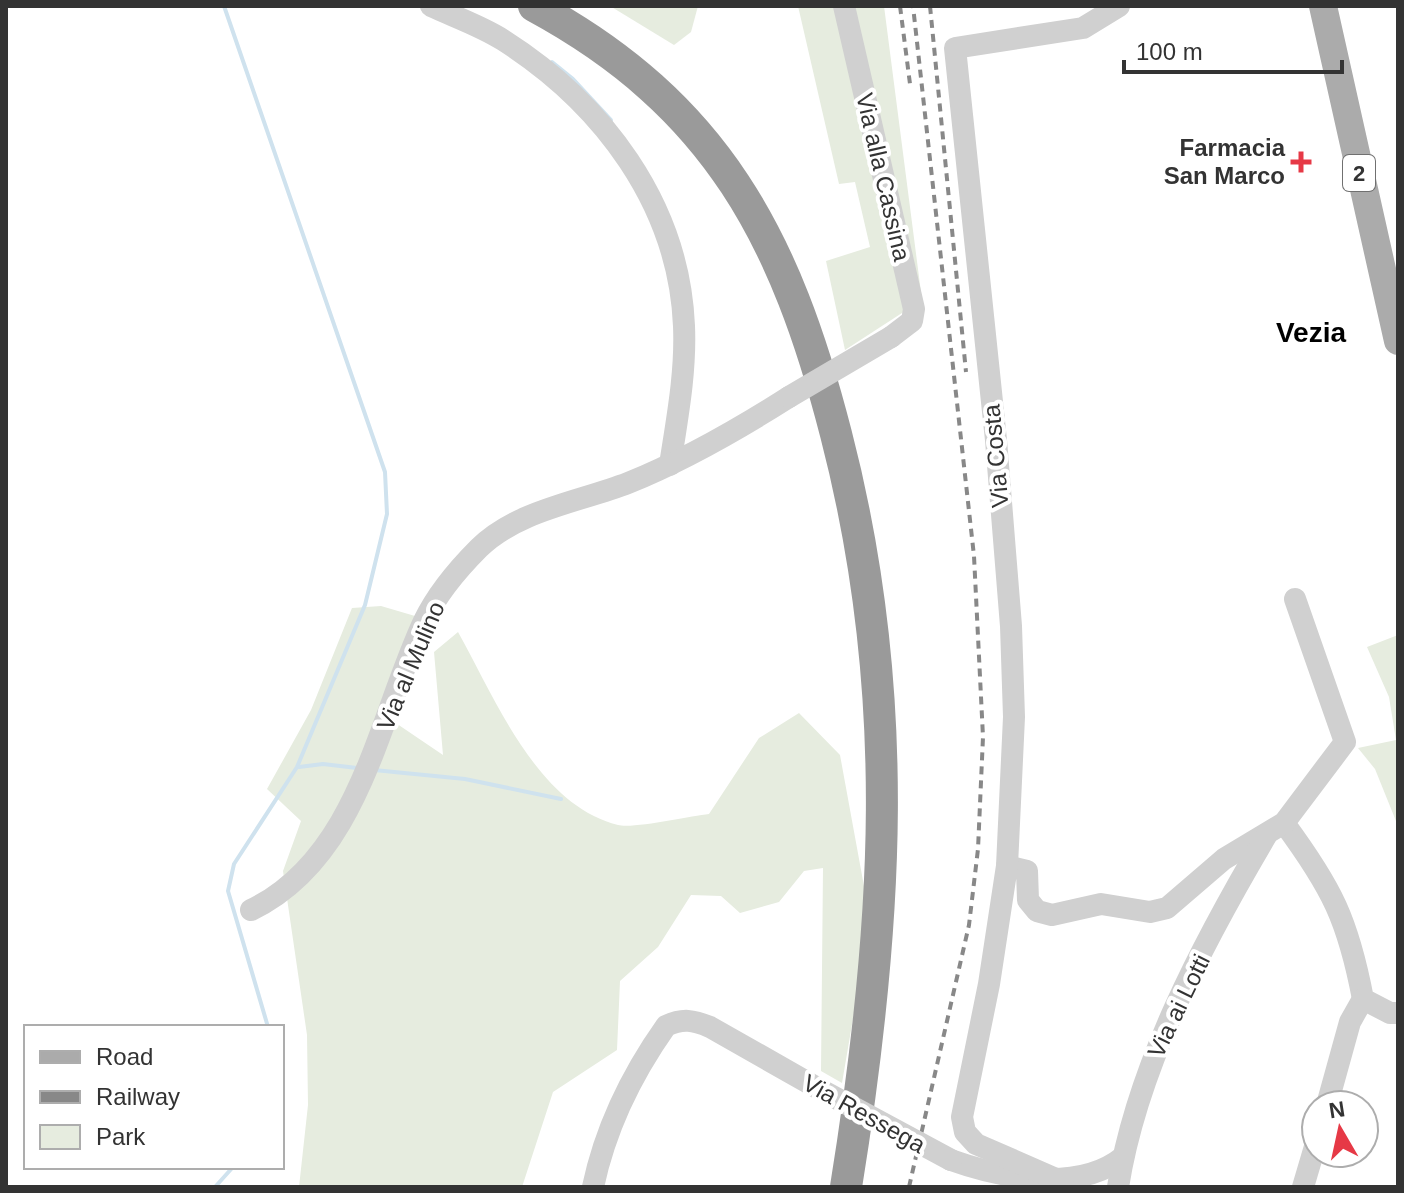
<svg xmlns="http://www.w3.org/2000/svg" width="1404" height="1193" font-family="Helvetica,sans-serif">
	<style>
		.green { fill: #e6ecdf }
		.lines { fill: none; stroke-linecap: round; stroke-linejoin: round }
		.stream { stroke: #cfe2ee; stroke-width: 4 }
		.minor { stroke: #d0d0d0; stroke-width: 22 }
		.major { stroke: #ababab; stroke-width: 28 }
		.highway { stroke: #9a9a9a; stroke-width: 32 }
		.rail { stroke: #888; stroke-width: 4; stroke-dasharray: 8 6; stroke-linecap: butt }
		.minor-bridge { stroke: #d0d0d0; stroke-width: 22 }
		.poi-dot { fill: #e63946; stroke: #fff; stroke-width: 3 }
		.labels { text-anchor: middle; stroke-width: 8; stroke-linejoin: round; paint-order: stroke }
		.shield { fill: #fff; stroke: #707070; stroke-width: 2 }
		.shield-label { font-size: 22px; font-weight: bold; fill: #333 }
		.poi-label { font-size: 24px; font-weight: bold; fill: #333; stroke: #fff; text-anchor: end }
		.street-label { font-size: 24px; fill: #333; stroke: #fff }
		.quarter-label { font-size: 28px; font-weight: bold; fill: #000; stroke: #fff }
	</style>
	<rect width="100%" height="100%" fill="#fff"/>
	<!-- green -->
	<g class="green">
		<path d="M 610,6 L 698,6 L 691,32 L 674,45 Z"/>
		<path d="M 798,6 L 884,6 L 922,300 L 845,350 L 826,261 L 870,247 L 855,182 L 839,184 Z"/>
		<path d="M 381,606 L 415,616 L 381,713 L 443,755 L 434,652 L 458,632 C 495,698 537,805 618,825 C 633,829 690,816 709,814 L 759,738 L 799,713 L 840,755 L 870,919 L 842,1083 L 821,1071 L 823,868 L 804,871 L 779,902 L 740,913 L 721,896 L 691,895 L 658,947 L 620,981 L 617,1050 L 553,1092 L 522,1187 L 299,1187 L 308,1105 L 307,1035 L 283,871 L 301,821 L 267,789 L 311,710 L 352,608 Z"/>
		<path d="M 1398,635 L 1398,826 L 1375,769 L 1358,748 L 1396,740 L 1389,697 L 1367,647 Z"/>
	</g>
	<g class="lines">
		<!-- stream -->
		<g class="stream">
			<path d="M 224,6 L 385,472 L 387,514 L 365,605 L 297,767 L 234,864 L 228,891 L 268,1027"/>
			<path d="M 552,62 L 573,79 L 611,120"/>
			<path d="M 299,767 L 323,764 L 357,768"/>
			<path d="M 374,770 L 465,779 L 561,799"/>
			<path d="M 282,1080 L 282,1081"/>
			<path d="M 215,1187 L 233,1167"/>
		</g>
		<!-- minor -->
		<g class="minor">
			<path d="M 431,6 C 455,17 481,26 503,40 C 602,103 679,204 684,326 C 686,373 677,419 670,465"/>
			<path d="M 844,6 L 914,309 L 912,321 L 891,337"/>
			<path d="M 1284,823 C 1332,888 1348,920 1363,999 L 1390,1013 L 1398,1013"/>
			<path d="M 1007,866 L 1027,871 L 1028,900 L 1037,911 L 1052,915 L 1101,904 L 1150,912 L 1167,908 L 1224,859 L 1284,823 L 1345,742 L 1295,599"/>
			<path d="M 251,910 C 359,858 378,719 424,621 C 437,594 458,569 479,548 C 518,510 579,502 628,483 C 685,460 737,430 789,397"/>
			<path d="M 1327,1105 L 1350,1022 L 1363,999"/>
			<path d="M 951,1160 C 1001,1178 1079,1193 1123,1157"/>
			<path d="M 1063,1182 L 976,1144 L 965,1132 L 962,1117 L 989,984 L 1007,866 L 1014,717 L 1011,626 L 996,440 L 955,48 L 1083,28 L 1119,6"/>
			<path d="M 593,1187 C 605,1130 632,1074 666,1026 C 683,1018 693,1020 710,1027 L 821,1090"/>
			<path d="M 1118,1187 C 1137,1066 1204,941 1266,836"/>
			<path d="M 1303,1187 L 1316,1143"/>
		</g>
		<!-- major -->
		<path class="major" d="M 1323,6 L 1398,341"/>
		<!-- highway -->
		<path class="highway" d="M 534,6 C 717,105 786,239 836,434 C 903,692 888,927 846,1187"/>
		<!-- rail -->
		<g class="rail">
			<path d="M 900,6 L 910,84"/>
			<path d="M 930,6 L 966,372"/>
			<path d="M 909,1187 L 969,925 L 978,849 L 983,737 L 974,556 L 913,6"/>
		</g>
		<!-- minor-bridge -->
		<g class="minor-bridge">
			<path d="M 789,397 L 891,337"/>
			<path d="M 821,1090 L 951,1160"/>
		</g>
	</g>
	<!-- markers -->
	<path class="poi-dot" d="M1297 150h8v8h8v8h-8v8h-8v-8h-8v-8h8z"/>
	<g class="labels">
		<!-- shield labels -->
		<rect class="shield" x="1343" y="155" width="32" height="36" rx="6"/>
		<g class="shield-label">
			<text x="1359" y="181">2</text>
		</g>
		<!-- poi labels -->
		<g class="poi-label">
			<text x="1285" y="156">Farmacia<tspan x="1285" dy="28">San Marco</tspan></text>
		</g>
		<!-- street labels -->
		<g class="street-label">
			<text transform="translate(883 177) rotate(77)" y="8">Via alla Cassina</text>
			<text transform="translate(996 456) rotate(-95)" y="8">Via Costa</text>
			<text transform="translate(411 666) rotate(-67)" y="8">Via al Mulino</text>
			<text transform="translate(1179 1006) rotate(-64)" y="8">Via ai Lotti</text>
			<text transform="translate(864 1114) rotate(29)" y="8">Via Ressega</text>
		</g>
		<!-- quarter labels -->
		<g class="quarter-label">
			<text x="1311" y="342">Vezia</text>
		</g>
	</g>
	<!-- border -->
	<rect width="1404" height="1193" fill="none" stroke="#333333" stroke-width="16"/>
	<!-- legend -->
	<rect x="24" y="1025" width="260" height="144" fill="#ffffff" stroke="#adadad" stroke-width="2"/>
	<rect x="40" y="1051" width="40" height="12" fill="#ababab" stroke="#adadad" stroke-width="2"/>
	<text x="96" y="1065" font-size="24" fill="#333333">Road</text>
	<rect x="40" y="1091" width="40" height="12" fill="#888888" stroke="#adadad" stroke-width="2"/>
	<text x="96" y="1105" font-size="24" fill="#333333">Railway</text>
	<rect x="40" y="1125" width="40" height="24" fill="#e6ecdf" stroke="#adadad" stroke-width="2"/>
	<text x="96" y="1145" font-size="24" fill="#333333">Park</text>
	<!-- north arrow -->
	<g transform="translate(1340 1129) rotate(351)"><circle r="38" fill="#ffffff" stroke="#adadad" stroke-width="2"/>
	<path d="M0-6L14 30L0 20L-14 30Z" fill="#e63946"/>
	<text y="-12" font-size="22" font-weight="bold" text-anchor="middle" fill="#333333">N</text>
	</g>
	<!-- scale -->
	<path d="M1124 60v12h218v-12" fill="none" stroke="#333333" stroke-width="4"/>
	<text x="1136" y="60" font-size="24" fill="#333333" stroke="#ffffff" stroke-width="6" paint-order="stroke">100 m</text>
</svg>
